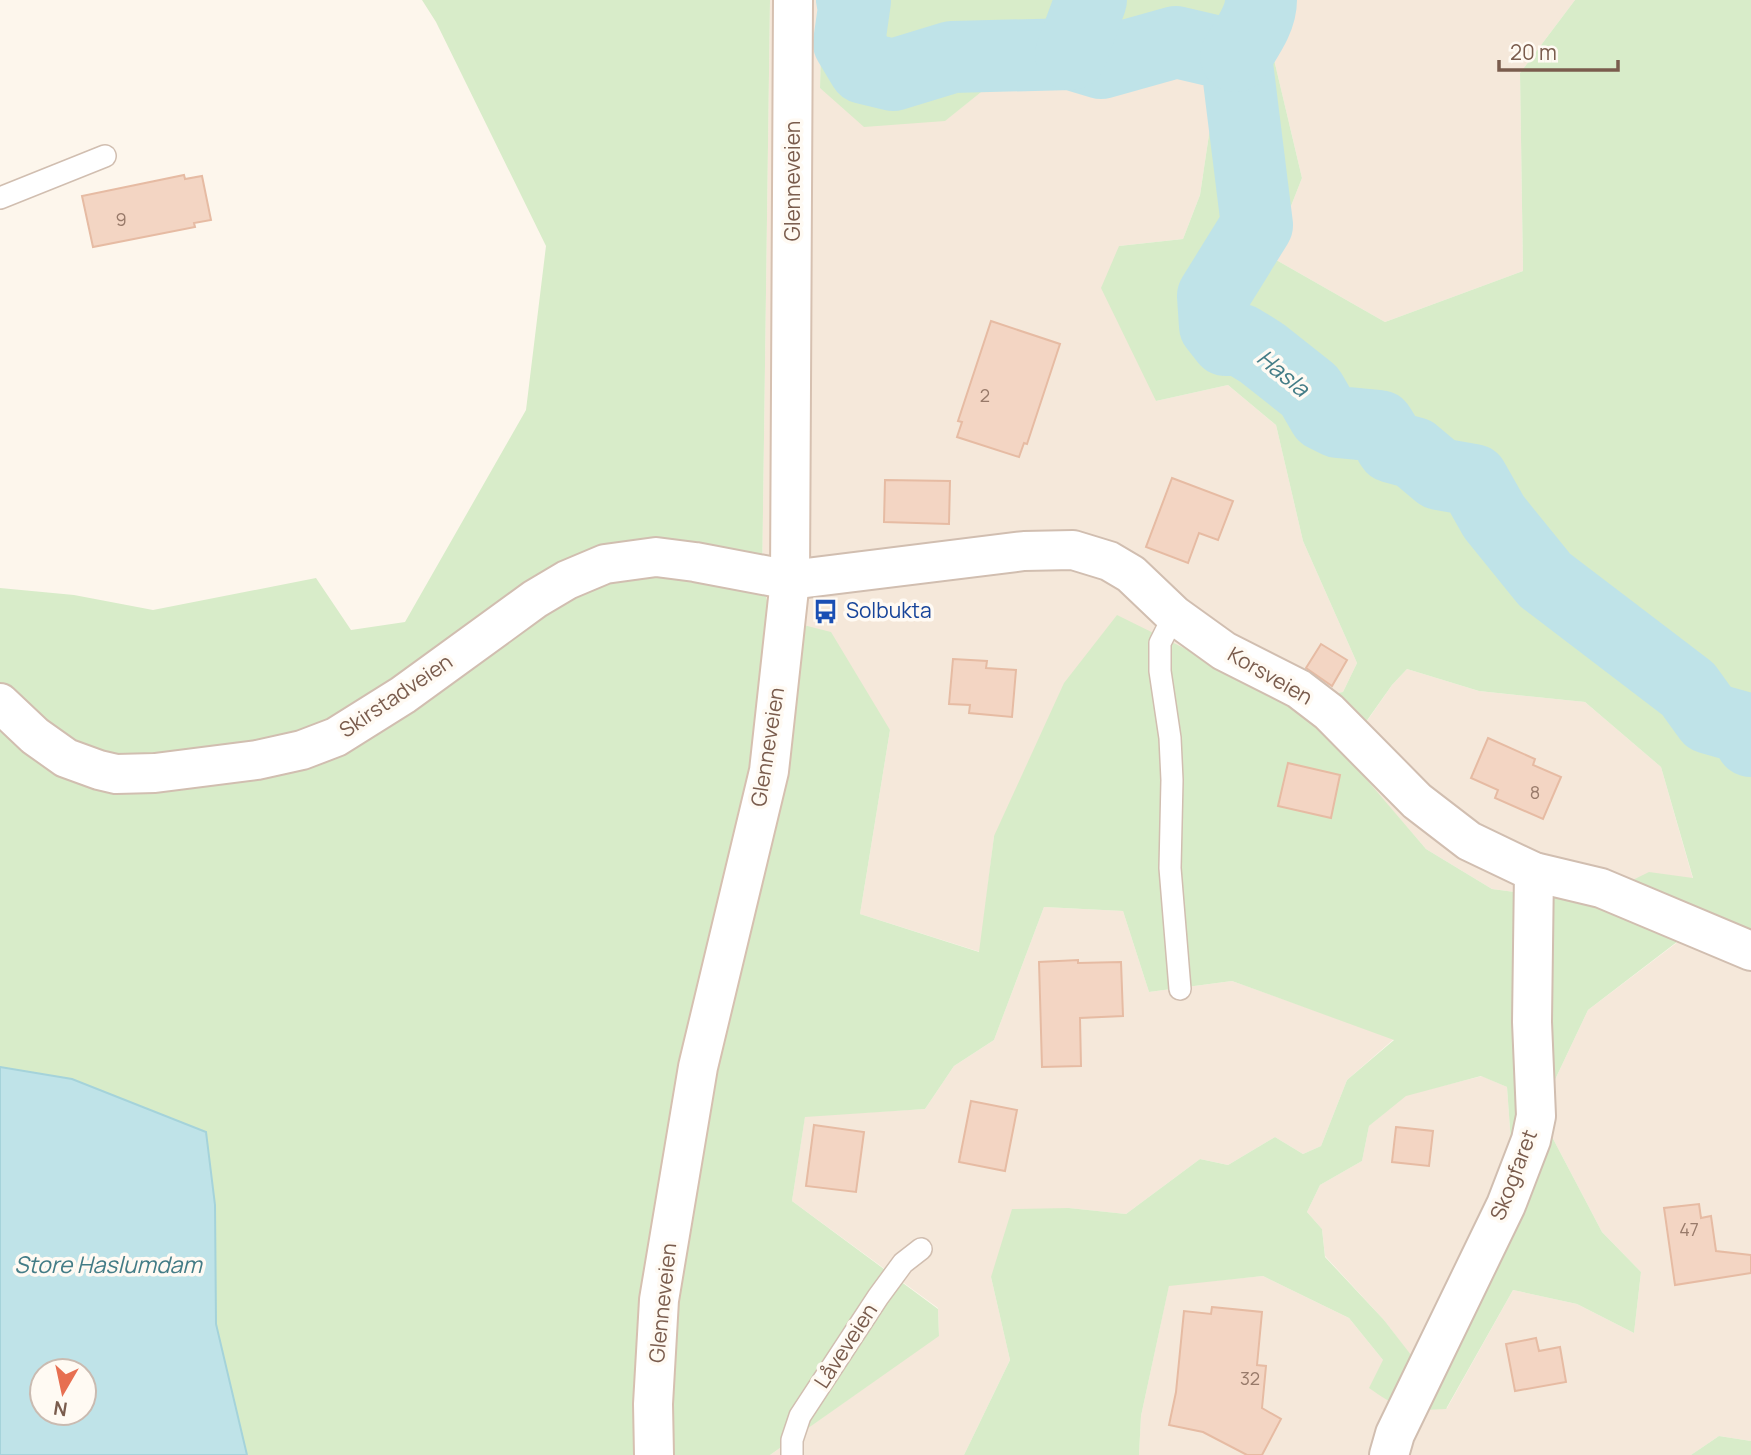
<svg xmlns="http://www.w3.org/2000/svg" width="1751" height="1455" font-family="Manrope,sans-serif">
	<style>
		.residential { fill: #f5e8da }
		.green { fill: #d8ecc9; fill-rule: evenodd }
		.water { fill: #bfe3e8; stroke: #a5d3da; stroke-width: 2; fill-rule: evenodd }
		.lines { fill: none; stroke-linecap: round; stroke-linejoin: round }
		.river { stroke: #bfe3e8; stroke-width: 72 }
		.building { fill: #f3d5c3; stroke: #e6bba3; stroke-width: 2 }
		.service-casing { stroke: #d1beb0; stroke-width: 24 }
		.minor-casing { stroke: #d1beb0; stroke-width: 42 }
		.secondary-casing { stroke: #d6c0b0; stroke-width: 42 }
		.service { stroke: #fff; stroke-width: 21 }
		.minor { stroke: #fff; stroke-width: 38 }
		.secondary { stroke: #fff; stroke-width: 38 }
		.labels { text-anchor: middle; stroke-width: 7; stroke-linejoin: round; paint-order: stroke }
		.number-label { font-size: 18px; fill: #987a6a }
		.street-label { font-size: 21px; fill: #7a5c4d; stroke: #fffaf3 }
		.transit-label { font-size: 21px; fill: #164399; stroke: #fffaf3; text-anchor: start }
		.water-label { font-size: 23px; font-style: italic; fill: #437c86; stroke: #fffaf3 }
	</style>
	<rect width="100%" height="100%" fill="#fdf6ec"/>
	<!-- residential -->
	<g class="residential">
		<path d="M 770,0 L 822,0 L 820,88 L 944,121 L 990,85 L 1173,63 L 1218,74 L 1200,195 L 1183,239 L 1119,246 L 1156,401 L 1228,385 L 1276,425 L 1303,541 L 1357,663 L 1343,692 L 1291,701 L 994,836 L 980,952 L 860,914 L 890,730 L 772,617 L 762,584 Z"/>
		<path d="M 1274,0 L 1575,0 L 1520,73 L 1523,271 L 1385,322 L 1271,257 L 1302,178 L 1272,51 Z"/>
		<path d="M 1407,669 L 1479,691 L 1585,702 L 1661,767 L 1693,879 L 1588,902 L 1492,889 L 1426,849 L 1344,754 L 1392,685 Z"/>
		<path d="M 1044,907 L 1123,911 L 1149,992 L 1232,981 L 1394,1039 L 1347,1080 L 1321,1146 L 1303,1154 L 1275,1137 L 1228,1165 L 1200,1159 L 1126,1214 L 1069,1208 L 991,1277 L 1010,1360 L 964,1455 L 770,1455 L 939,1335 L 938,1308 L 792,1201 L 805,1116 L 925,1109 L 954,1066 L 994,1040 Z"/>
		<path d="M 1687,935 L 1751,955 L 1751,1441 L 1719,1436 L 1691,1455 L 1139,1455 L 1141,1416 L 1169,1285 L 1263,1276 L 1349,1318 L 1383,1360 L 1447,1408 L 1513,1290 L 1577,1304 L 1634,1333 L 1641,1272 L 1602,1232 L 1550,1133 L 1552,1086 L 1588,1010 Z"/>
		<path d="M 1482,1076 L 1507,1087 L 1516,1213 L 1418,1365 L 1384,1320 L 1325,1256 L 1322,1229 L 1307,1212 L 1320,1185 L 1362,1161 L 1369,1126 L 1406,1095 Z"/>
	</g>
	<!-- green -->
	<g class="green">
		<path d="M 422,0 L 770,0 L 762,584 L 772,617 L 831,632 L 890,730 L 860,914 L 979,952 L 994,836 L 1064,683 L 1117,615 L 1291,701 L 1343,692 L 1357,663 L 1303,541 L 1276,425 L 1228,385 L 1156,401 L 1101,288 L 1119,246 L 1183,239 L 1200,195 L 1218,74 L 1173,63 L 990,85 L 945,121 L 864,127 L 820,88 L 822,0 L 1274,0 L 1272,51 L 1302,178 L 1271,257 L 1385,322 L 1523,271 L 1520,73 L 1575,0 L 1751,0 L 1751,955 L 1686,935 L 1588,1010 L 1552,1086 L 1550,1133 L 1602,1232 L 1641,1272 L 1634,1333 L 1577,1304 L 1513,1290 L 1446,1409 C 1408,1411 1400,1410 1369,1388 L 1383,1360 L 1349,1318 L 1263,1276 L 1169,1286 L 1141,1416 L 1139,1455 L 964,1455 L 1010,1360 L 991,1277 L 1012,1209 L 1069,1208 L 1126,1214 L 1200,1159 L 1228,1165 L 1275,1137 L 1303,1154 L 1321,1146 L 1347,1080 L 1394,1040 L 1232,981 L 1149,992 L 1123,911 L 1044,907 L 994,1040 L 954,1066 L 925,1109 L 805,1117 L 792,1201 L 938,1309 L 939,1336 L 770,1455 L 247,1455 L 216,1324 L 215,1205 L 206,1132 L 72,1079 L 0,1067 L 0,588 L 74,595 L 153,610 L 316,578 L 351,630 L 405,622 L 526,410 L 546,246 L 436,22 ZM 1407,669 L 1479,691 L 1585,702 L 1661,767 L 1693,878 L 1649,872 L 1588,902 L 1492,889 L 1426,849 L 1344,753 L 1392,685 ZM 1481,1076 L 1507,1087 L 1516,1213 L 1418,1364 L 1384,1320 L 1325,1257 L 1322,1229 L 1307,1212 L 1320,1185 L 1362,1161 L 1369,1126 L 1406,1096 Z"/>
		<path d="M 1719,1436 L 1751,1441 L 1751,1455 L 1691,1455 Z"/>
	</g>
	<!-- water -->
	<path class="water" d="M 0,1067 L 72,1079 L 206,1132 L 215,1205 L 216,1324 L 247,1455 L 0,1455 ZM 42,1371 L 84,1371 L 84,1413 L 42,1413 Z"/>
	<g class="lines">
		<!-- river -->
		<g class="river">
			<path d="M 852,0 L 855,1 L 849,43 L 864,68 L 893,75 L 952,57 L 1071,54 L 1101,63 L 1176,42 L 1236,56 L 1257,225 L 1213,296 L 1215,326 L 1226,340 L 1241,340 L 1262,353 L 1310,391 L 1324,415 L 1338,422 L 1379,426 L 1392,447 L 1414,453 L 1439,474 L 1473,480 L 1494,517 L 1545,580 L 1688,689 L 1709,718 L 1744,728 L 1751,741"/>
			<path d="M 1071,54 L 1091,0"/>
			<path d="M 1236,56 C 1246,39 1261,20 1261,0"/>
		</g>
	</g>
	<!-- building -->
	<g class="building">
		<path d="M 184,175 L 185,179 L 202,176 L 211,220 L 194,223 L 195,227 L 93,247 L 82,196 Z"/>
		<path d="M 991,321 L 1060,344 L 1027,444 L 1024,443 L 1019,457 L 957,437 L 962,422 L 958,421 Z"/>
		<path d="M 1172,478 L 1233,501 L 1218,540 L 1199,533 L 1188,563 L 1146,547 Z"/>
		<path d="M 885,480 L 950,481 L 949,524 L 884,522 Z"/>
		<path d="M 1321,644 L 1347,660 L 1332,686 L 1306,668 Z"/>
		<path d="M 953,659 L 987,661 L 986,668 L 1016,670 L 1012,717 L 969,713 L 970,705 L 949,704 Z"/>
		<path d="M 1488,738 L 1535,759 L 1533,765 L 1561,777 L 1543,819 L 1495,798 L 1498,790 L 1471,778 Z"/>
		<path d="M 1288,763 L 1340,775 L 1331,818 L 1278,806 Z"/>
		<path d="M 1078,960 L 1078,963 L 1121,962 L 1123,1016 L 1080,1018 L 1081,1066 L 1042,1067 L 1039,962 Z"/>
		<path d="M 971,1101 L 1017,1110 L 1005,1171 L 959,1162 Z"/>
		<path d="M 814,1125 L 864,1132 L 856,1192 L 806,1186 Z"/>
		<path d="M 1396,1127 L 1433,1131 L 1429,1166 L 1392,1162 Z"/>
		<path d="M 1699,1204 L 1701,1218 L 1711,1216 L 1716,1251 L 1751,1255 L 1751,1273 L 1675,1285 L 1664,1208 Z"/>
		<path d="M 1212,1307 L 1262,1312 L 1257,1365 L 1266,1366 L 1262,1408 L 1281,1419 L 1262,1455 L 1247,1455 L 1203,1432 L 1169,1425 L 1176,1392 L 1184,1311 L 1211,1314 Z"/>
		<path d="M 1536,1338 L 1539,1351 L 1560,1347 L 1566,1382 L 1515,1391 L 1506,1344 Z"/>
	</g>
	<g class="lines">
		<defs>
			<g id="service">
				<path d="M 0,198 L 105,156"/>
				<path d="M 1174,615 L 1160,643 L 1160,671 L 1170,738 L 1172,780 L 1170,868 L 1180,989"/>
				<path d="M 792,1455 L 792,1440 L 800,1416 L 878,1297 L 903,1263 L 921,1249"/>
			</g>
			<g id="minor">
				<path d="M 0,703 L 35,736 L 66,758 L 99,770 L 116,774 L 155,773 L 257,760 L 302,750 L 336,737 L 403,695 L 535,599 L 567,580 L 605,564 L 656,557 L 695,562 L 790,580 L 1024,551 L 1073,550 L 1109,561 L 1131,574 L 1174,615 L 1224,651 L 1299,689 L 1329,712 L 1417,801 L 1469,841 L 1534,872 L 1601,888 L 1751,951"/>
				<path d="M 1389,1455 L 1395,1434 L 1506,1205 L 1531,1140 L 1536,1116 L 1532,1022 L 1534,872"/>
			</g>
			<path id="secondary" d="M 654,1455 L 653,1404 L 659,1300 L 698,1067 L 769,771 L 790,580 L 793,0"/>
		</defs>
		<!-- service casing -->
		<use href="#service" class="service-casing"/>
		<!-- minor casing -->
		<use href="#minor" class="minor-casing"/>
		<!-- secondary casing -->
		<use href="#secondary" class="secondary-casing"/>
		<!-- service -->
		<use href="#service" class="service"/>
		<!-- minor -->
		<use href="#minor" class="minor"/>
		<!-- secondary -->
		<use href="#secondary" class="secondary"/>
	</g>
	<!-- icons -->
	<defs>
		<symbol id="bus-bare" viewBox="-9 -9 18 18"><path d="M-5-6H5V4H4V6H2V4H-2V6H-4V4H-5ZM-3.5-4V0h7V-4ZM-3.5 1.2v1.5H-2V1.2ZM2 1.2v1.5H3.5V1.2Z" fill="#1a4fb4" stroke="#fffaf3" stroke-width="2.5" paint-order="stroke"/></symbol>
	</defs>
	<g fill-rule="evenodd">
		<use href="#bus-bare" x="808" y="594" width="35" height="35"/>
	</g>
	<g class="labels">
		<!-- number labels -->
		<g class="number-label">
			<text x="121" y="226">9</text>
			<text x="985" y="402">2</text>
			<text x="1535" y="799">8</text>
			<text x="1689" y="1236">47</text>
			<text x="1250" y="1385">32</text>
		</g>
		<!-- street labels -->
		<g class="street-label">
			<text transform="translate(793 181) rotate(-90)" y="7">Glenneveien</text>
			<text transform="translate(1270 676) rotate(30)" y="7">Korsveien</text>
			<text transform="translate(396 696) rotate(-34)" y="7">Skirstadveien</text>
			<text transform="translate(768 747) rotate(-81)" y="7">Glenneveien</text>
			<text transform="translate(1514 1175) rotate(-69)" y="7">Skogfaret</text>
			<text transform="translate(663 1303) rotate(-84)" y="7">Glenneveien</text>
			<text transform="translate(846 1346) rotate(-57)" y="7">Låveveien</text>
		</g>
		<!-- transit labels -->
		<g class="transit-label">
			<text x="846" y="618">Solbukta</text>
		</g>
		<!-- water labels -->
		<g class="water-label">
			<text transform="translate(1283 373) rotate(39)" y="8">Hasla</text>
			<text x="108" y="1273">Store Haslumdam</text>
		</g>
	</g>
	<!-- north arrow -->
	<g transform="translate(63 1392) rotate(189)"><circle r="33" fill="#fffaf3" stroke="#cabbb1" stroke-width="2"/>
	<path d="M0-5L12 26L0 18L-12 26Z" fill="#e76f51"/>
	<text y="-10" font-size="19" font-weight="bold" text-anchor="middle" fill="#7a5c4d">N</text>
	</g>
	<!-- scale -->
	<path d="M1499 60v10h119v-10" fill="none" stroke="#7a5c4d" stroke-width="3.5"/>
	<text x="1510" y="60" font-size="21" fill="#7a5c4d" stroke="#fffaf3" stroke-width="5" paint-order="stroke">20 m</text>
</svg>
